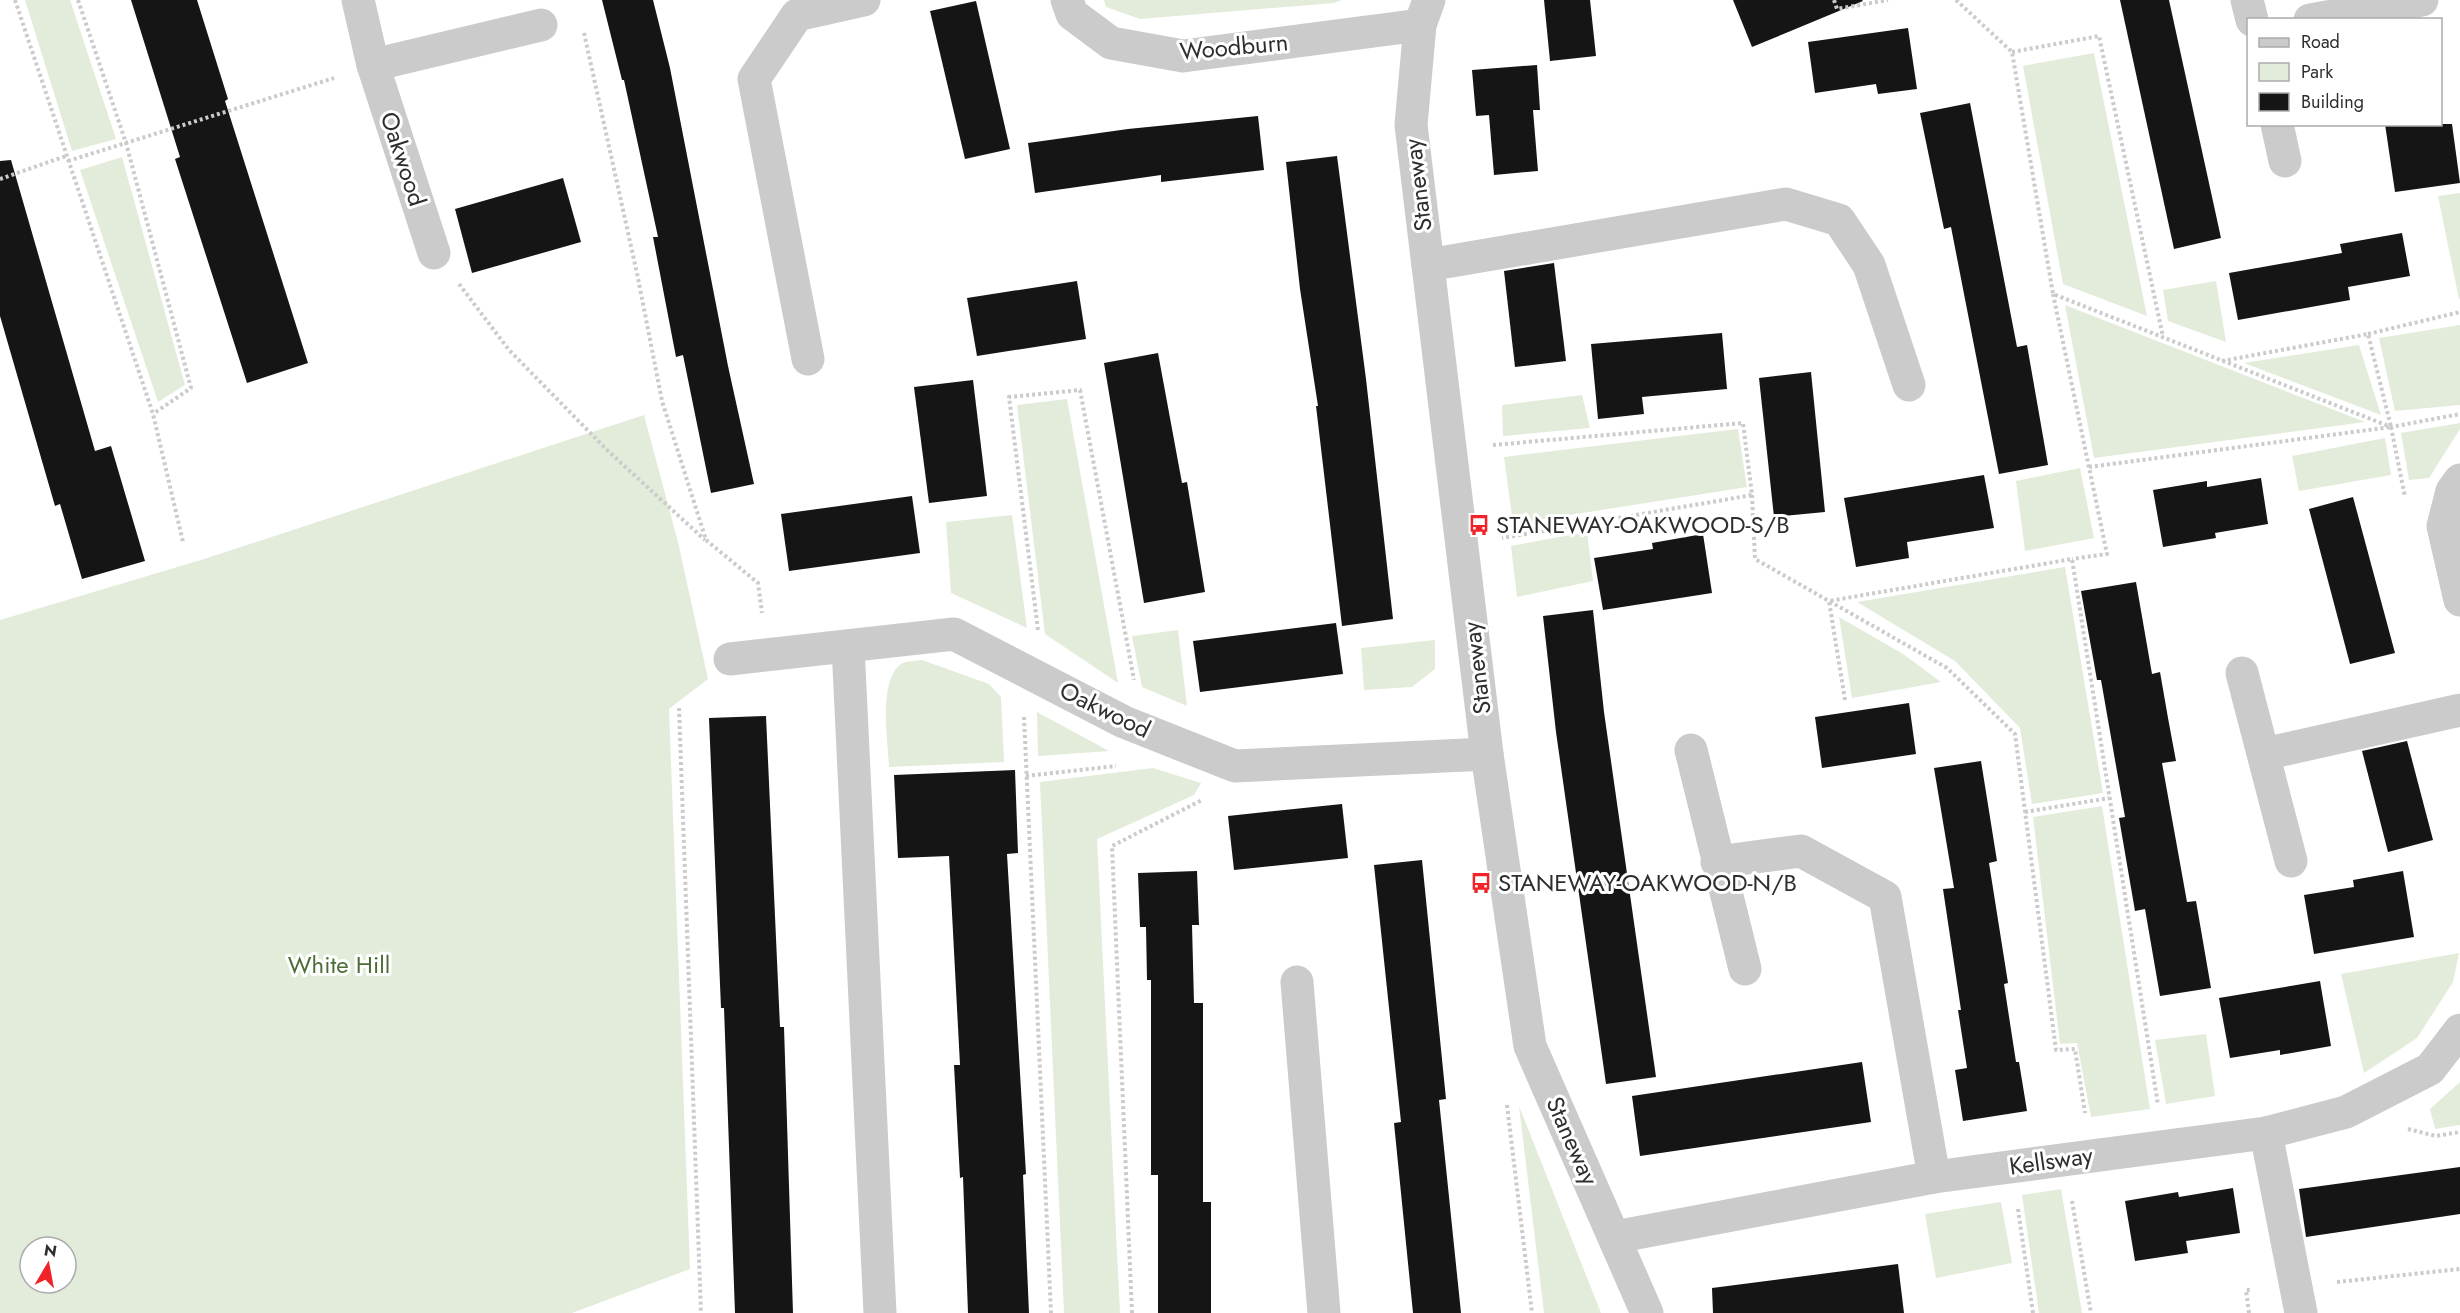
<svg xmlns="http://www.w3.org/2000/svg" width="2460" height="1313" font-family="Jost,sans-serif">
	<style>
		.green { fill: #e3ecda; fill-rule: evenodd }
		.building { fill: #151515 }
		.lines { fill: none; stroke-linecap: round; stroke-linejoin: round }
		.path { stroke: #cbcbcb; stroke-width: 4; stroke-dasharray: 3 3; stroke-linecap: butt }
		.minor { stroke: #cbcbcb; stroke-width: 33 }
		.labels { text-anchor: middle; stroke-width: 6; stroke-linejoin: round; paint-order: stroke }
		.street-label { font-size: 24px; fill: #2e2e2e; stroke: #fff }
		.poi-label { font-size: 24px; fill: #2e2e2e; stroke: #fff; text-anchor: start }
		.park-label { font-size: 24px; fill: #4e6c38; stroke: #fff }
	</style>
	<rect width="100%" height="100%" fill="#fff"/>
	<!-- green -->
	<g class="green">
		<path d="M 25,0 L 70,0 L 116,139 L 72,151 Z"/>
		<path d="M 1104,0 L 1342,0 L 1334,3 L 1140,19 L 1106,7 Z"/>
		<path d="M 2094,53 L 2147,316 L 2063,284 L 2023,66 Z"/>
		<path d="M 122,157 L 185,385 L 158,402 L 80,170 Z"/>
		<path d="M 2460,193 L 2460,299 L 2459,299 L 2438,196 Z"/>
		<path d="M 2216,281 L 2226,342 L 2168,321 L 2163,290 Z"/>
		<path d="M 2065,305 L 2365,422 L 2094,458 Z"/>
		<path d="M 2460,325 L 2460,405 L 2395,411 L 2379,338 Z"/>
		<path d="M 2359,345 L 2381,415 L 2244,363 Z"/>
		<path d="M 1582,395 L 1590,428 L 1503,436 L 1502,405 Z"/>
		<path d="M 1067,399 L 1118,683 L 1045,634 L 1017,405 Z"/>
		<path d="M 644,415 L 678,542 L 708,679 L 669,709 L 690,1269 L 572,1313 L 0,1313 L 0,620 L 204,559 ZM 30,1247 L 66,1247 L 66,1283 L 30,1283 Z"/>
		<path d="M 2460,423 L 2460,429 L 2429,478 L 2409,480 L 2401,433 Z"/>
		<path d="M 1738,429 L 1747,487 L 1513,524 L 1504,457 Z"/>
		<path d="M 2385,438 L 2391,475 L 2299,491 L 2292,456 Z"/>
		<path d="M 2080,468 L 2094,538 L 2025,551 L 2016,481 Z"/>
		<path d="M 1012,515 L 1027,628 L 951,593 L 946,522 Z"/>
		<path d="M 1587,532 L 1593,581 L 1517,597 L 1511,546 Z"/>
		<path d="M 2065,567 L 2103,793 L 2032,804 L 2020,728 L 1955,661 L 1857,602 Z"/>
		<path d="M 1839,617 L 1903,654 L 1941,682 L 1852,698 Z"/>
		<path d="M 1178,630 L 1187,706 L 1142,687 L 1132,636 Z"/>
		<path d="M 1435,640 L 1435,669 L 1412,687 L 1364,690 L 1361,648 Z"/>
		<path d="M 922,660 L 989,684 L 1001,697 L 1004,762 L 889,767 C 888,742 877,677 903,663 C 908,661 917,661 922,660 Z"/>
		<path d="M 1037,712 L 1109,751 L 1038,756 Z"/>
		<path d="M 1153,768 L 1201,783 L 1194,795 L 1097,839 L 1120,1313 L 1064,1313 L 1040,782 Z"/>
		<path d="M 2102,806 L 2150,1109 L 2091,1117 L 2077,1043 L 2060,1044 L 2033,817 Z"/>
		<path d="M 2459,953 L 2453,982 L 2417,1038 L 2364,1073 L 2341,974 Z"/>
		<path d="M 2206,1034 L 2215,1096 L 2166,1104 L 2155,1040 Z"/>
		<path d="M 2460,1082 L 2460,1125 L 2435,1129 L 2430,1109 Z"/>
		<path d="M 1519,1106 L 1601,1313 L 1544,1313 Z"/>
		<path d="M 2061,1189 L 2082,1313 L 2039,1313 L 2022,1195 Z"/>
		<path d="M 2001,1202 L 2012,1263 L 1936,1278 L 1925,1214 Z"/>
	</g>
	<!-- building -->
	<g class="building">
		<path d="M 131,0 L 197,0 L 228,99 L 225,101 L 308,363 L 247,383 L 175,159 L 180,157 Z"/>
		<path d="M 602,0 L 653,0 L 670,68 L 728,366 L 754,484 L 711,493 L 683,355 L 676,357 L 653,237 L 658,237 L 624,80 L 622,80 Z"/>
		<path d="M 1544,0 L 1590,0 L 1596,56 L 1550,61 Z"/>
		<path d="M 1733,0 L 1862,0 L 1863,1 L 1752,47 Z"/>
		<path d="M 2120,0 L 2169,0 L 2221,238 L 2174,249 Z"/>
		<path d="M 976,1 L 1010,149 L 965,159 L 930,11 Z"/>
		<path d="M 1908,28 L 1917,89 L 1878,94 L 1876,84 L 1815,93 L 1808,42 Z"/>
		<path d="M 1537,65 L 1540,110 L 1533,110 L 1538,171 L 1494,175 L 1489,115 L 1476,116 L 1472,70 Z"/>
		<path d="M 1970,103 L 2017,347 L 2027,345 L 2048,465 L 1999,474 L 1951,227 L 1944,229 L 1920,113 Z"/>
		<path d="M 1258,116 L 1264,170 L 1161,182 L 1161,175 L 1035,193 L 1028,143 L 1128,129 Z"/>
		<path d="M 2385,124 L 2452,124 L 2460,183 L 2395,192 Z"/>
		<path d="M 1337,156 L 1366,379 L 1393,619 L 1342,626 L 1316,406 L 1318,406 L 1300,289 L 1286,162 Z"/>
		<path d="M 11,160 L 95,451 L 111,446 L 145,561 L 82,579 L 60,504 L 55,506 L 0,316 L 0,161 Z"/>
		<path d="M 563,178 L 581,242 L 472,273 L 455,209 Z"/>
		<path d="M 2402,233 L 2410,276 L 2348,287 L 2350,300 L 2238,320 L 2229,273 L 2342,253 L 2340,244 Z"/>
		<path d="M 1554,263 L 1566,361 L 1515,367 L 1504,271 Z"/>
		<path d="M 1077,281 L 1086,339 L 977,356 L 967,298 Z"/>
		<path d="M 1722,333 L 1727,389 L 1642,397 L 1644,414 L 1598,419 L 1591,344 Z"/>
		<path d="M 1158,353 L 1182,483 L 1187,482 L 1205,592 L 1144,603 L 1104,363 Z"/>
		<path d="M 1811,372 L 1825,512 L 1774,517 L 1759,378 Z"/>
		<path d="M 973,380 L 987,496 L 929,503 L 914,387 Z"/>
		<path d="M 1984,475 L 1994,528 L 1907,542 L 1909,558 L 1856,567 L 1844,498 Z"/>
		<path d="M 2261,478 L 2268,524 L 2215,533 L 2216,538 L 2163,547 L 2153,490 L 2207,481 L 2207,487 Z"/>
		<path d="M 912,496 L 920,553 L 789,571 L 781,514 Z"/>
		<path d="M 2353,497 L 2395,653 L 2350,664 L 2309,509 Z"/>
		<path d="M 1703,534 L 1712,593 L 1603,610 L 1594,558 L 1653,549 L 1652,543 Z"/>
		<path d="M 2136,582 L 2152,674 L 2160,672 L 2168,718 L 2176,761 L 2162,763 L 2187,902 L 2196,901 L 2211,988 L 2160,996 L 2145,909 L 2135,911 L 2119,818 L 2125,817 L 2101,680 L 2097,680 L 2081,591 Z"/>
		<path d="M 1593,610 L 1604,712 L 1656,1077 L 1606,1084 L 1556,732 L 1543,616 Z"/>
		<path d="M 1336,623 L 1343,674 L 1200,692 L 1193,641 Z"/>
		<path d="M 1909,703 L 1916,754 L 1822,768 L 1815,717 Z"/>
		<path d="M 766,716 L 780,1027 L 784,1027 L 793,1313 L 735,1313 L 724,1008 L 721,1008 L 709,718 Z"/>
		<path d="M 2407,741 L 2433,840 L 2388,852 L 2362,751 Z"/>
		<path d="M 1981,761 L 1997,861 L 1989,863 L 2008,983 L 2004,984 L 2016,1062 L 2019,1062 L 2027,1111 L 1963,1121 L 1955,1070 L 1967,1068 L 1958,1010 L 1961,1010 L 1943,889 L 1954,888 L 1934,768 Z"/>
		<path d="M 1015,770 L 1018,853 L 1007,854 L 1026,1174 L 1023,1175 L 1029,1313 L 968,1313 L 963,1177 L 960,1178 L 954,1065 L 960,1065 L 949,856 L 898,858 L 894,775 Z"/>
		<path d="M 1342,804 L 1348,858 L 1234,870 L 1228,816 Z"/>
		<path d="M 1422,860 L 1446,1099 L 1439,1100 L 1461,1313 L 1413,1313 L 1394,1123 L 1401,1122 L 1374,865 Z"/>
		<path d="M 1197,871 L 1199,925 L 1192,925 L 1194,1003 L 1203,1003 L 1203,1202 L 1211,1202 L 1211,1313 L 1158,1313 L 1158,1175 L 1151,1175 L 1151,980 L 1147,980 L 1146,927 L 1140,927 L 1138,873 Z"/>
		<path d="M 2403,871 L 2414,937 L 2314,954 L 2304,895 L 2354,887 L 2353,880 Z"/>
		<path d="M 2320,981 L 2331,1046 L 2280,1055 L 2280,1050 L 2230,1058 L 2219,998 Z"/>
		<path d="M 1862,1062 L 1871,1122 L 1640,1156 L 1632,1096 Z"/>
		<path d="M 2460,1167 L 2460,1214 L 2306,1237 L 2299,1189 Z"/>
		<path d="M 2233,1188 L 2240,1233 L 2186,1241 L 2188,1253 L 2135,1261 L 2125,1201 L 2178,1192 L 2179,1197 Z"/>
		<path d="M 1898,1264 L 1904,1313 L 1713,1313 L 1712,1288 Z"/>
	</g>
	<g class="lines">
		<!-- path -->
		<g class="path">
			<path d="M 15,0 L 153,414 L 183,542"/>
			<path d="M 78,0 L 126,143 L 191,388 L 153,414"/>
			<path d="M 1834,0 L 1837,9 L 1888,0"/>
			<path d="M 1956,0 L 2012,52 L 2053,294 L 2391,427 L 2460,414"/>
			<path d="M 584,33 L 638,278 L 662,401 L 706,540 L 758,583 L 762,613"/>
			<path d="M 2012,52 L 2099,36 L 2163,337"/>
			<path d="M 68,161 L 334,78"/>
			<path d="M 0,179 L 66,156"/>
			<path d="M 459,284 L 509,350 L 607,450 L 705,540"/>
			<path d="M 2053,294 L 2107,554 L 2072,559"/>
			<path d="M 2368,334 L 2460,312"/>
			<path d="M 2391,427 L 2405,497"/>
			<path d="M 1493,445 L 1743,423 L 1752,495 L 1502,538"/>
			<path d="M 2089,467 L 2391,427 L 2368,334 L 2222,361"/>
			<path d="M 1752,495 L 1755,559 L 1947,668 L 2015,734 L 2056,1050 L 2075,1049 L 2085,1113"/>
			<path d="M 1038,630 L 1009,397 L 1080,390 L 1134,680"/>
			<path d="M 1845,700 L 1829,601 L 2072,559 L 2158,1105"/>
			<path d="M 679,708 L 701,1313"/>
			<path d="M 1024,717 L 1051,1313"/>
			<path d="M 1026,776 L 1116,766"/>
			<path d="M 2025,812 L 2109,798"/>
			<path d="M 1507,1105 L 1532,1313"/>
			<path d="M 2408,1129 L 2436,1136 L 2460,1132"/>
			<path d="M 2072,1201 L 2091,1313"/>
			<path d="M 2018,1209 L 2033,1313"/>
			<path d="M 2337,1282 L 2460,1269"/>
			<path d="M 1132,1313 L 1112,846 L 1202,800"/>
			<path d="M 2249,1313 L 2246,1290 L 2252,1290"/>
		</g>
		<!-- minor -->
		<g class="minor">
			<path d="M 358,0 L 373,65 L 434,253"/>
			<path d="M 1067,0 L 1072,14 L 1111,43 L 1183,56 L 1420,25"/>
			<path d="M 1429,0 L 1420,25 L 1411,125 L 1487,754 L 1530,1046 L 1647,1313"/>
			<path d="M 2247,0 L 2252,20"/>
			<path d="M 2310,20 L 2422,0"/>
			<path d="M 373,65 L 541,25"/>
			<path d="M 2277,124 L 2285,161"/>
			<path d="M 1428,265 L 1786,204 L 1839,220 L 1869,265 L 1909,385"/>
			<path d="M 808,359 L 754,79 L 797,15 L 864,0"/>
			<path d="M 2460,480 L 2452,491 L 2443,526 L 2460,600"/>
			<path d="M 848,646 L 880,1313"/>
			<path d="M 730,659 L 954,634 L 1124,722 L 1235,766 L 1487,754"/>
			<path d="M 2242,673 L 2291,861"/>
			<path d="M 1691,750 L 1745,969"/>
			<path d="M 2264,754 L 2460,710"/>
			<path d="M 1717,862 L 1801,851 L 1885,897 L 1934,1177"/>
			<path d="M 1297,982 L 1324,1313"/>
			<path d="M 2266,1133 L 2301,1313"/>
			<path d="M 1615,1237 L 1934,1177 L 2266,1133 L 2346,1112 L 2430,1069 L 2460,1030"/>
		</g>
	</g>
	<!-- icons -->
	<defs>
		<symbol id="bus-bare" viewBox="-9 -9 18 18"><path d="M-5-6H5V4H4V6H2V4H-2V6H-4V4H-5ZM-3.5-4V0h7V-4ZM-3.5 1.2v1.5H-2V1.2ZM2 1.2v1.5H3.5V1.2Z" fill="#f22229" stroke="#fff" stroke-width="2.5" paint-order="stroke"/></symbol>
	</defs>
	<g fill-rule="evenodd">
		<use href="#bus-bare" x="1464" y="510" width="30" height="30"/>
		<use href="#bus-bare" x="1466" y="868" width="30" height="30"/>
	</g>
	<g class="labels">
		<!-- street labels -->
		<g class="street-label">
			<text transform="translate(1234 47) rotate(-5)" y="8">Woodburn</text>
			<text transform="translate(403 159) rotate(72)" y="8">Oakwood</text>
			<text transform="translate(1418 185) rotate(-97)" y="8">Staneway</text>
			<text transform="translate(1477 668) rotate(-97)" y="8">Staneway</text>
			<text transform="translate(1105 710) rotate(26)" y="8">Oakwood</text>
			<text transform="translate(1572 1141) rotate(66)" y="8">Staneway</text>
			<text transform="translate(2051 1161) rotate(-8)" y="8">Kellsway</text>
		</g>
		<!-- poi labels -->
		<g class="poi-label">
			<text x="1496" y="533">STANEWAY-OAKWOOD-S/B</text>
			<text x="1498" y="891">STANEWAY-OAKWOOD-N/B</text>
		</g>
		<!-- park labels -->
		<g class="park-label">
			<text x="339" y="973">White Hill</text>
		</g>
	</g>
	<!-- legend -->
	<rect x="2247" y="18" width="195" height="108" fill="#ffffff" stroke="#ababab" stroke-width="1.5"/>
	<rect x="2259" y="38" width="30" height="9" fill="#cbcbcb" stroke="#ababab" stroke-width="1.5"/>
	<text x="2301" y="48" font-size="18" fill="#2e2e2e">Road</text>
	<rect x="2259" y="63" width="30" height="18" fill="#e3ecda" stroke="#ababab" stroke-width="1.5"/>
	<text x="2301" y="78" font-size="18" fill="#2e2e2e">Park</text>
	<rect x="2259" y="93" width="30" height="18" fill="#151515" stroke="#ababab" stroke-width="1.5"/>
	<text x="2301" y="108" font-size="18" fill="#2e2e2e">Building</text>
	<!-- north arrow -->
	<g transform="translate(48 1265) rotate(10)"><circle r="28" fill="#ffffff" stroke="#ababab" stroke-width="1.5"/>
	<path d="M0-4.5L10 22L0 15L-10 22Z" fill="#f22229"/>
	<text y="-9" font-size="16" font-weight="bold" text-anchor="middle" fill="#2e2e2e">N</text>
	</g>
</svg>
